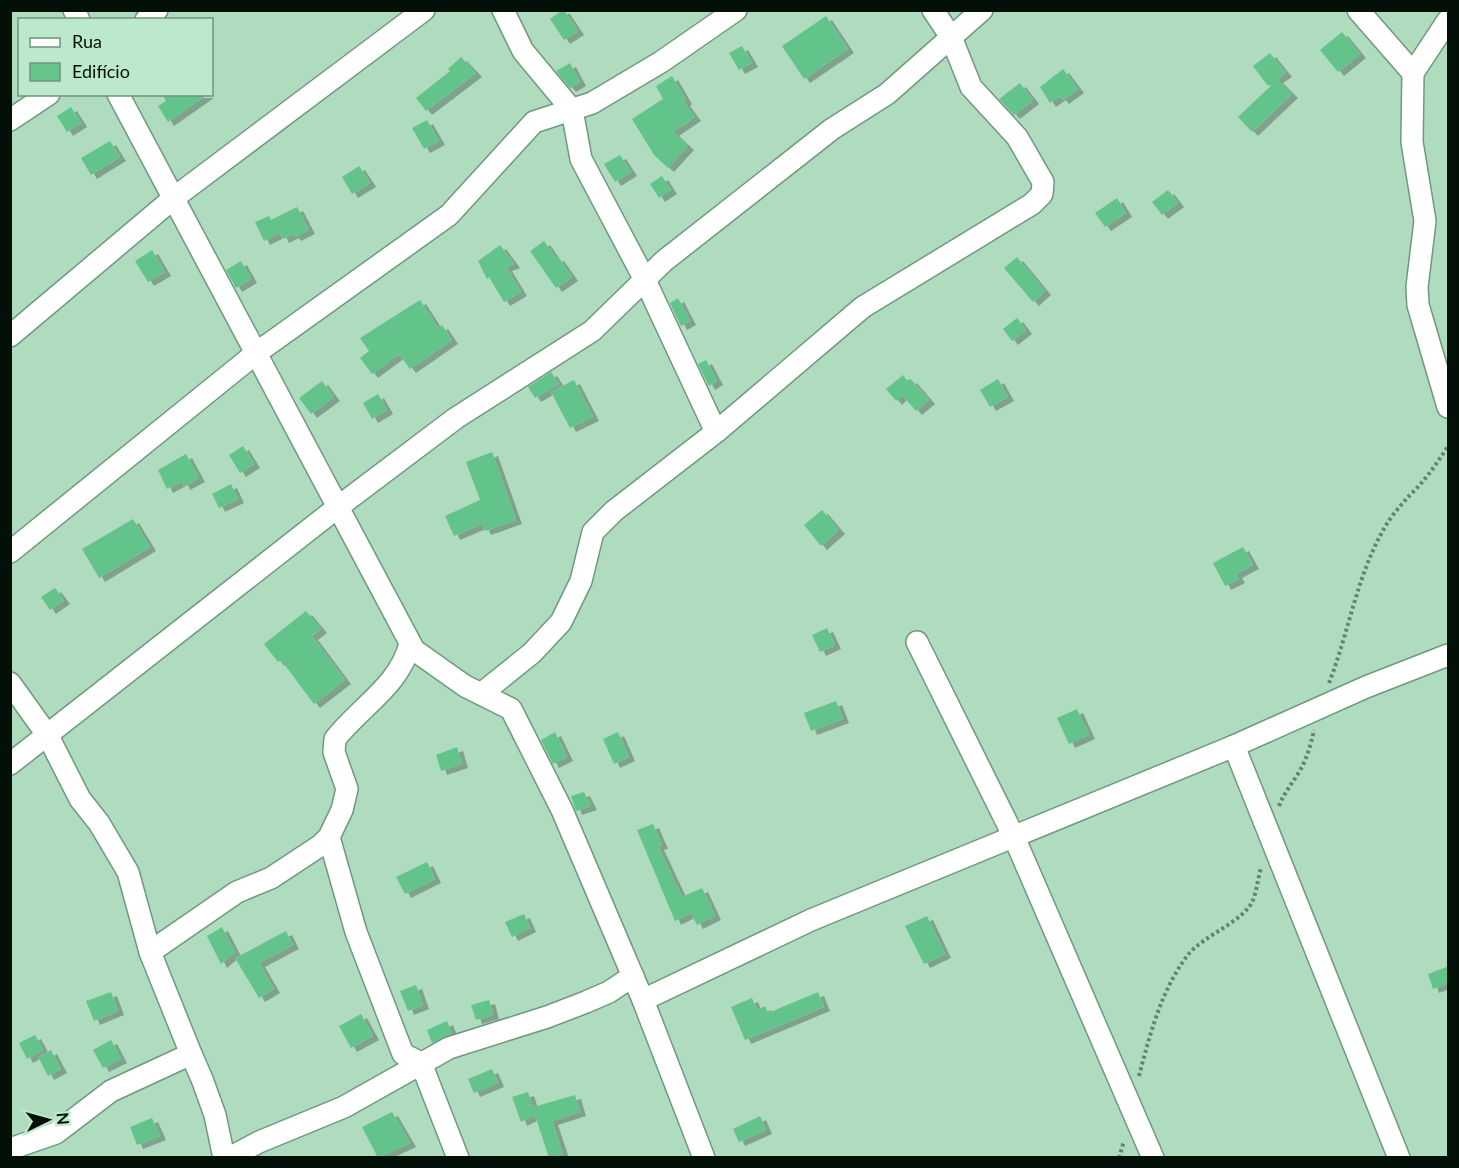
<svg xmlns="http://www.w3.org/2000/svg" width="1459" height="1168" font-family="Lato,sans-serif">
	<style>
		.building { fill: #64c48b; filter: url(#shadow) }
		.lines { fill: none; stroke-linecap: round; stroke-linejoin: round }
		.street-casing { stroke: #6f997e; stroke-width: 24 }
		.path { stroke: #658470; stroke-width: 4; stroke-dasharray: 3 3; stroke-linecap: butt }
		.street { stroke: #fff; stroke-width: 21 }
	</style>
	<defs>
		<filter id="shadow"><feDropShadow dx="6" dy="4" stdDeviation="0" flood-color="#0004"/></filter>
	</defs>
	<rect width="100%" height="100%" fill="#afdbbe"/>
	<!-- building -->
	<g class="building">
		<path d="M 562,10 L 564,10 L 578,31 L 564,40 L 550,19 Z"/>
		<path d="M 826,16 L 848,49 L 804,79 L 782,46 Z"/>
		<path d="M 1342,32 L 1360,54 L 1338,72 L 1320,50 Z"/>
		<path d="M 742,46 L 752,63 L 739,70 L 729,53 Z"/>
		<path d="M 1270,53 L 1286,73 L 1277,79 L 1292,94 L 1252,132 L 1238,117 L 1276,81 L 1268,86 L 1253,66 Z"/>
		<path d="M 461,57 L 476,73 L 426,111 L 416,98 L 450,71 L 448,69 Z"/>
		<path d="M 570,63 L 580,82 L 570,88 L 556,71 Z"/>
		<path d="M 1063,69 L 1078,89 L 1063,100 L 1060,96 L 1050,103 L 1040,87 Z"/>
		<path d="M 672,76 L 686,100 L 684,102 L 695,117 L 673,132 L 688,146 L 668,168 L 654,155 L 632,119 L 663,99 L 656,86 Z"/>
		<path d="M 1020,83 L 1033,100 L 1014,115 L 999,99 Z"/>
		<path d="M 162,94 L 208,94 L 168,122 L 158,106 L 166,101 Z"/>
		<path d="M 71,107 L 81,123 L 67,132 L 57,116 Z"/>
		<path d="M 427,120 L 439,141 L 424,149 L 412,128 Z"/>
		<path d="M 110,141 L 120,157 L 91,175 L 81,158 Z"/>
		<path d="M 620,155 L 631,172 L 615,182 L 604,164 Z"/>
		<path d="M 359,166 L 370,183 L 352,194 L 342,177 Z"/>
		<path d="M 662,176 L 671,190 L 659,198 L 650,184 Z"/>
		<path d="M 1168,190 L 1178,203 L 1162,215 L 1152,202 Z"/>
		<path d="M 1117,198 L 1126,213 L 1105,227 L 1095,213 Z"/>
		<path d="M 297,207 L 309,230 L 295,237 L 293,234 L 283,239 L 280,233 L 264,241 L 255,222 L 269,216 L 271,220 Z"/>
		<path d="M 544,241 L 556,258 L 558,257 L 572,277 L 556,288 L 530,251 Z"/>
		<path d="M 500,245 L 514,264 L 506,267 L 521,292 L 504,302 L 489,277 L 487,279 L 478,261 Z"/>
		<path d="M 152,250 L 165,272 L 148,282 L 135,261 Z"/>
		<path d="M 1017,257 L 1045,291 L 1033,302 L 1004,268 Z"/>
		<path d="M 241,261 L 251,279 L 236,288 L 226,270 Z"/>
		<path d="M 678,298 L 690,321 L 681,326 L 670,303 Z"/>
		<path d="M 420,300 L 438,328 L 442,325 L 452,340 L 410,369 L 399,354 L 372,374 L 360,358 L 369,351 L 360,338 Z"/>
		<path d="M 1017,318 L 1026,330 L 1012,341 L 1003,329 Z"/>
		<path d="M 706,360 L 717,381 L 709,386 L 698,364 Z"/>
		<path d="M 551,372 L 559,384 L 535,398 L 528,387 Z"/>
		<path d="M 903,375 L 908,382 L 911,379 L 929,400 L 916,411 L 902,395 L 896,401 L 886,389 Z"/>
		<path d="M 998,379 L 1008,397 L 990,407 L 980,390 Z"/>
		<path d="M 574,380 L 593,417 L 570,428 L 551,392 Z"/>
		<path d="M 322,381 L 334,397 L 311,414 L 299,398 Z"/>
		<path d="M 378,394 L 387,410 L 372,419 L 363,403 Z"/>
		<path d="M 243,446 L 254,464 L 240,473 L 229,455 Z"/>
		<path d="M 492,452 L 516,520 L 485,531 L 482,524 L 454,536 L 445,516 L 480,500 L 466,462 Z"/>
		<path d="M 186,454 L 199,478 L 184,486 L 182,481 L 167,489 L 158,470 Z"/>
		<path d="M 231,484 L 238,499 L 219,508 L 212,494 Z"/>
		<path d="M 822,510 L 839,530 L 821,546 L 804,525 Z"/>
		<path d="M 133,519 L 150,547 L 99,578 L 82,549 Z"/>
		<path d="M 1243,547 L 1253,565 L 1236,574 L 1239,579 L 1225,586 L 1213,563 Z"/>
		<path d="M 55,588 L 64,600 L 50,610 L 41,597 Z"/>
		<path d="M 306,611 L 321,629 L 312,636 L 345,680 L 314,704 L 281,660 L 278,662 L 264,644 Z"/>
		<path d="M 827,628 L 835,645 L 820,652 L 812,635 Z"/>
		<path d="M 836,701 L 843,719 L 811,731 L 804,713 Z"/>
		<path d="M 1077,709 L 1089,735 L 1069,744 L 1057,718 Z"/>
		<path d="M 555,732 L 567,757 L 553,764 L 541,740 Z"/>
		<path d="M 618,732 L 629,757 L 614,764 L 603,739 Z"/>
		<path d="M 457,747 L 462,764 L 441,771 L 436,755 Z"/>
		<path d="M 584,792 L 591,806 L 576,811 L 571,796 Z"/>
		<path d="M 653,824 L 662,845 L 658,846 L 682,897 L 702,888 L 715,916 L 697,925 L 691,913 L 675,921 L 637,830 Z"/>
		<path d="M 427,862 L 435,879 L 405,894 L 396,877 Z"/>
		<path d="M 524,914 L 530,928 L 512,937 L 505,922 Z"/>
		<path d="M 927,916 L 945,954 L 924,964 L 905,926 Z"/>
		<path d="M 222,927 L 235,952 L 221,964 L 207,936 Z"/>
		<path d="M 286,931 L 293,945 L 259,963 L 274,989 L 259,998 L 235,958 Z"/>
		<path d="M 1449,966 L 1449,983 L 1433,989 L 1428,974 Z"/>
		<path d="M 416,985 L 423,1005 L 408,1011 L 400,991 Z"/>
		<path d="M 111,992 L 118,1011 L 94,1021 L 86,1001 Z"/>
		<path d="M 818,992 L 824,1007 L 745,1040 L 731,1007 L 752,998 L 757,1010 L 765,1006 L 768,1013 Z"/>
		<path d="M 489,1000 L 493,1015 L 476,1020 L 471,1005 Z"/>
		<path d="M 361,1014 L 373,1036 L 351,1048 L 339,1026 Z"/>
		<path d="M 447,1021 L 452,1034 L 432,1043 L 427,1030 Z"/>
		<path d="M 35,1035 L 43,1050 L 27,1059 L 19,1043 Z"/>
		<path d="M 111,1040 L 121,1059 L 103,1068 L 93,1050 Z"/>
		<path d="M 51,1050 L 61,1069 L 48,1076 L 38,1057 Z"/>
		<path d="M 492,1069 L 498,1083 L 474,1093 L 468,1079 Z"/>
		<path d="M 528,1092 L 533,1107 L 575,1095 L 580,1112 L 552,1121 L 563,1154 L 549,1158 L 535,1115 L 521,1122 L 512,1097 Z"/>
		<path d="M 392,1112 L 410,1143 L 378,1158 L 362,1127 Z"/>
		<path d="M 760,1116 L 766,1130 L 739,1142 L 733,1129 Z"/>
		<path d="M 152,1118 L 160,1136 L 137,1145 L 130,1127 Z"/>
	</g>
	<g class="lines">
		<defs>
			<g id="street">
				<path d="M 74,10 L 79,20"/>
				<path d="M 503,10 L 523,51 L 572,110 L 581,159 L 645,280 L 716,432"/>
				<path d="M 1358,10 L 1413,73 L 1412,142 L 1425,221 L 1417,287 L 1418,305 L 1448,407"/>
				<path d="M 146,20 L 157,10"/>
				<path d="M 1413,73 L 1448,20"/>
				<path d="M 118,94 L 414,650 L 465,686 L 511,709 L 562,810 L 643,1000 L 704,1158"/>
				<path d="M 10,120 L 49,94"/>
				<path d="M 10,336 L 175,197 L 424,10"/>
				<path d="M 10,552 L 255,354 L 449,215 L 534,122 L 592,103 L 661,62 L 736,10"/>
				<path d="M 917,642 L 1014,837 L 1153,1158"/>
				<path d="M 10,683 L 48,736 L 80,799 L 99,823 L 128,872 L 150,952 L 191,1054 L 202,1079 L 215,1115 L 224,1158"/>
				<path d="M 481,694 L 532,653 L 561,622 L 581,581 L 593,532 L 614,511 L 716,432 L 863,307 L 1032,204 L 1042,194 L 1043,182 L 1017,137 L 971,87 L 951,37 L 933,10"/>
				<path d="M 1234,746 L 1399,1158"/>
				<path d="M 10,764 L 338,507 L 456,418 L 592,331 L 664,261 L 832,129 L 887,94 L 982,10"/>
				<path d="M 329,837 L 356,932 L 403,1054 L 421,1063 L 458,1158"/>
				<path d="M 150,952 L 237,892 L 271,878 L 321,845 L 329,837 L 342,810 L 347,789 L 334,752 L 335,739 C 361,706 399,686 410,644"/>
				<path d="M 643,1000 L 811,920 L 1234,746 L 1366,687 L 1448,655"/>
				<path d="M 10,1149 L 56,1133 L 111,1091 L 191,1054"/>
				<path d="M 229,1158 L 259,1142 L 344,1107 L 449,1048 L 547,1017 L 586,1002 L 609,992 L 633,976"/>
			</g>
		</defs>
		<!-- street casing -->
		<use href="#street" class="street-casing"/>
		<!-- path -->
		<g class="path">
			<path d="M 1329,683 C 1350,629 1357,572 1388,522 C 1394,513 1401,505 1408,497 C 1423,483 1437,464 1448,446"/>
			<path d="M 1279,806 C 1284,793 1292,784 1299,772 C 1307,759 1311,744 1314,730"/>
			<path d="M 1139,1076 C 1150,1034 1161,991 1187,956 C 1203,935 1244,922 1253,900 C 1257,890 1258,878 1261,868"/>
			<path d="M 1119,1158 L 1124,1141"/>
		</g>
		<!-- street -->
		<use href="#street" class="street"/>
	</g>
	<!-- border -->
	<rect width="1459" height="1168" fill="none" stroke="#021007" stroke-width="24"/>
	<!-- legend -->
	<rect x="18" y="18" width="195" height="78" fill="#bce9cb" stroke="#72927d" stroke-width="1.5"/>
	<rect x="30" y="38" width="30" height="9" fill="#ffffff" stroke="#72927d" stroke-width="1.5"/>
	<text x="72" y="48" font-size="18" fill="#021007">Rua</text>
	<rect x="30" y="63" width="30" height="18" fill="#64c48b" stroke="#72927d" stroke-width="1.5"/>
	<text x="72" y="78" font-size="18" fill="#021007">Edifício</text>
	<!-- north arrow -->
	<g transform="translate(48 1120) rotate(85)" stroke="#bce9cb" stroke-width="4.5" paint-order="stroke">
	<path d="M0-4.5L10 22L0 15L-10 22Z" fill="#021007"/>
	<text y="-9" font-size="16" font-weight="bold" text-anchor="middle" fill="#021007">N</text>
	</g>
</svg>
